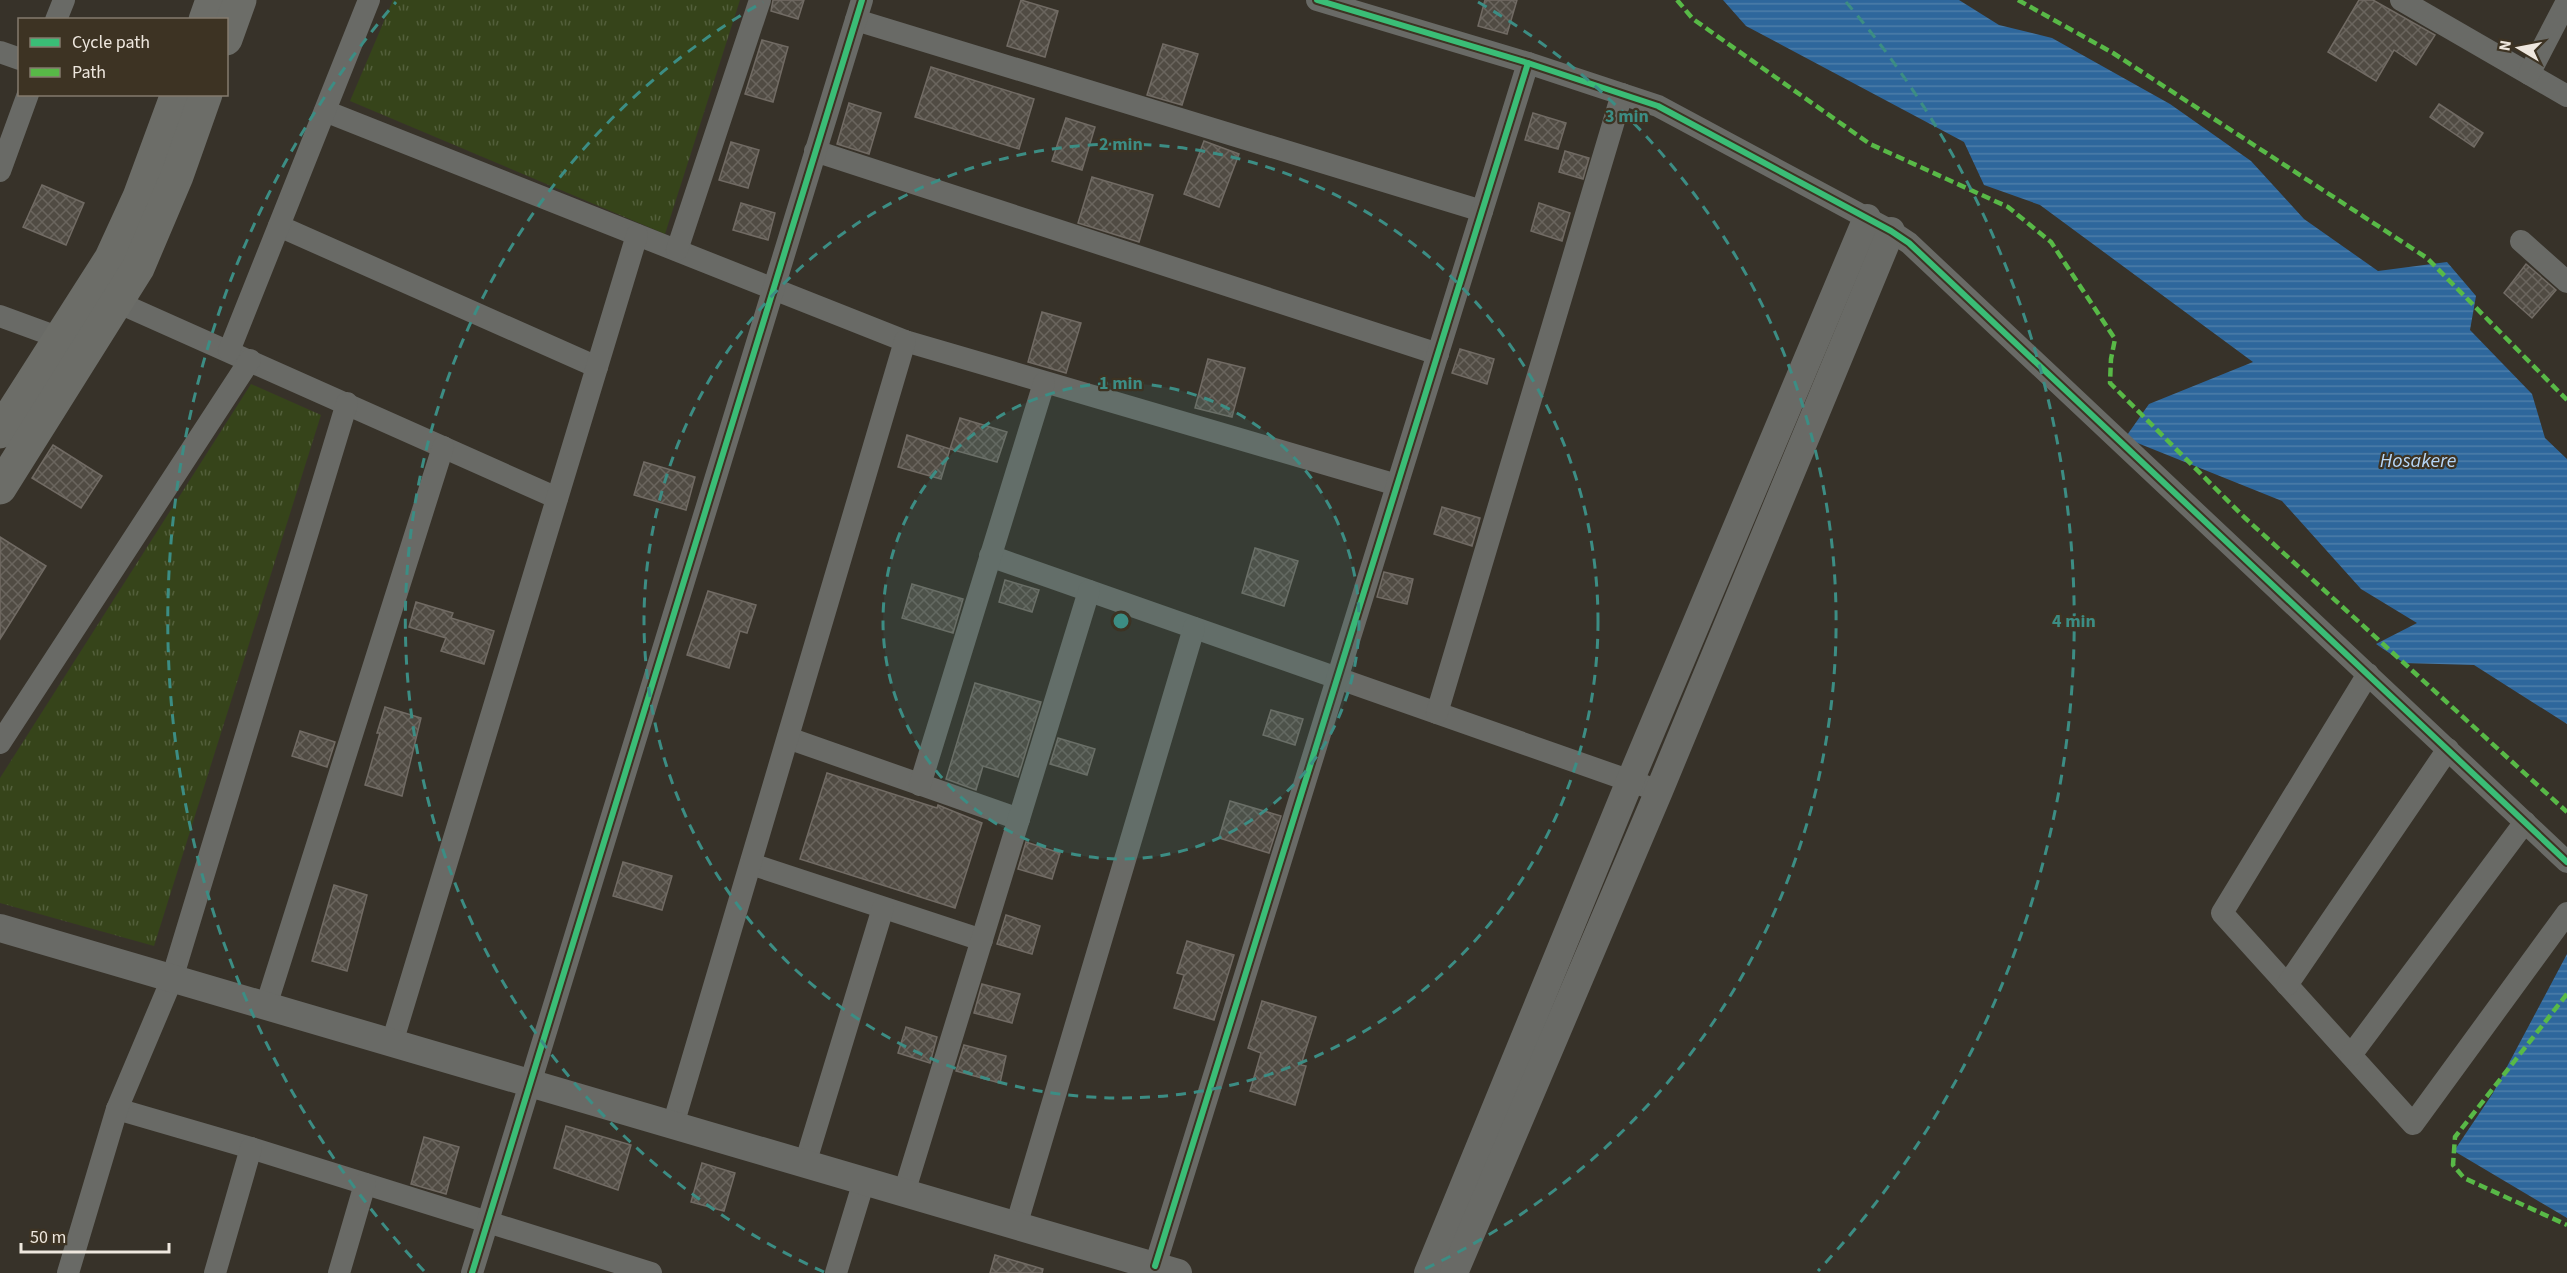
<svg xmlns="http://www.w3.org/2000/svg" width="2567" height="1273" font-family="'Source Sans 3',sans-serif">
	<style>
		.grass { fill: url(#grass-tufts) }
		.water { fill: url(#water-rules) }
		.building { fill: url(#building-cross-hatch); stroke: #716b64; stroke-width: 1.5 }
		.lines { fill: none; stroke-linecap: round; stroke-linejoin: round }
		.minor { stroke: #696a66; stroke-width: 22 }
		.tertiary { stroke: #696a66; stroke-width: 28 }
		.secondary { stroke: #6c6d68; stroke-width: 33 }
		.quiet { stroke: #58b947; stroke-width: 4.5; stroke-dasharray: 9 4.5; stroke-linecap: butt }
		.cycleway-casing { stroke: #3d3323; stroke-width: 10 }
		.cycleway { stroke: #3abd76; stroke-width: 6 }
		.ring { fill: none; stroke: #3c8d84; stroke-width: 3; stroke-dasharray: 10 8 }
		.labels { text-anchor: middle; stroke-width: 4.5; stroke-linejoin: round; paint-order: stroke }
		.water-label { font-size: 20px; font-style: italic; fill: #b6d6f7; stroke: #3d3323 }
		.centre { fill: #3c8d84; stroke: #3d3323; stroke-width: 3 }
		.ring-label { font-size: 18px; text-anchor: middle; font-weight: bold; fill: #3c8d84; stroke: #3d3323; stroke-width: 4.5; stroke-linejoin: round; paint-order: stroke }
	</style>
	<defs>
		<pattern id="grass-tufts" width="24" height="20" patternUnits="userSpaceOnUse" patternTransform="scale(1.5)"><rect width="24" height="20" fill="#36441a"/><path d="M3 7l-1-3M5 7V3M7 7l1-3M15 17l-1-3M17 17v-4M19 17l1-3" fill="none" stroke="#535f3b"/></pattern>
		<pattern id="water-rules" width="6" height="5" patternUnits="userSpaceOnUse" patternTransform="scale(1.5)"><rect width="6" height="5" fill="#2e679c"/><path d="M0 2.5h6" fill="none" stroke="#4d7da9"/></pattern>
		<pattern id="building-cross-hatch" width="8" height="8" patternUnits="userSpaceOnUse" patternTransform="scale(1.5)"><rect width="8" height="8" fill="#504b43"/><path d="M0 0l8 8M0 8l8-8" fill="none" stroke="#6a655e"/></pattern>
	</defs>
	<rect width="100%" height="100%" fill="#373229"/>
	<!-- grass -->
	<g class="grass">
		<path d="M 393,0 L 740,0 L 665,234 L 350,101 Z"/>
		<path d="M 251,384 L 321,415 L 154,946 L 0,903 L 0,778 Z"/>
	</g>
	<!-- water -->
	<g class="water">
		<path d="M 1723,0 L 1959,0 L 1999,25 L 2052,38 L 2170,104 L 2251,161 L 2304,219 L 2378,271 L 2447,262 L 2476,296 L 2470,330 L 2532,394 L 2545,438 L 2567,459 L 2567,724 L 2474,665 L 2404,663 L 2376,644 L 2417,623 L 2361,589 L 2282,501 L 2125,438 L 2149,404 L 2253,362 L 2040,205 L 1984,185 L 1964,142 L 1746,26 Z"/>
		<path d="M 2567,954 L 2567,1218 L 2454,1151 L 2493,1093 Z"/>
	</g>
	<!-- building -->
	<g class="building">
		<path d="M 773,0 L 804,0 L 798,19 L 771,11 Z"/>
		<path d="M 1021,0 L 1058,11 L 1045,57 L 1007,46 Z"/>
		<path d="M 1485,0 L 1517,0 L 1507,34 L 1478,26 Z"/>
		<path d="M 2359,0 L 2373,0 L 2435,35 L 2416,65 L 2394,50 L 2376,81 L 2328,52 Z"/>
		<path d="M 762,40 L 788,47 L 773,102 L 745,94 Z"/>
		<path d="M 1163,44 L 1198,54 L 1182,105 L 1147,95 Z"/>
		<path d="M 931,67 L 1034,99 L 1019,149 L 915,117 Z"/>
		<path d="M 849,103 L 881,113 L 869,154 L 837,144 Z"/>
		<path d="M 2439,104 L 2483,133 L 2474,147 L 2430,117 Z"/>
		<path d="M 1533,113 L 1566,123 L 1558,149 L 1525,140 Z"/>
		<path d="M 1066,118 L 1095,127 L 1082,170 L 1052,161 Z"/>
		<path d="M 1204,141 L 1239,154 L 1219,207 L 1184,194 Z"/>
		<path d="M 731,142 L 759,150 L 748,188 L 719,180 Z"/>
		<path d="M 1565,151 L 1589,158 L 1583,179 L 1559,172 Z"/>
		<path d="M 1092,177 L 1153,195 L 1139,242 L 1078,223 Z"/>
		<path d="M 42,185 L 84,203 L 66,245 L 23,227 Z"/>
		<path d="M 741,203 L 775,213 L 768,240 L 733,230 Z"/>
		<path d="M 1539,203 L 1570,213 L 1562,241 L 1531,231 Z"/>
		<path d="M 2526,264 L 2556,290 L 2532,318 L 2504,293 Z"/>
		<path d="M 1042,312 L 1081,323 L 1066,373 L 1028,362 Z"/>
		<path d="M 1460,349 L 1494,359 L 1487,384 L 1452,373 Z"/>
		<path d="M 1208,359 L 1245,368 L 1232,417 L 1195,408 Z"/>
		<path d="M 960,418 L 1007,432 L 997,462 L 950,449 Z"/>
		<path d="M 907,435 L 950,449 L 941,479 L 898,467 Z"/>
		<path d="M 53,445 L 102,476 L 81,508 L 32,478 Z"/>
		<path d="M 644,462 L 695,477 L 686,510 L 634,495 Z"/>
		<path d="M 1442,507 L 1480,518 L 1472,546 L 1434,534 Z"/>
		<path d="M 0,537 L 46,566 L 0,639 Z"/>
		<path d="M 1255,548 L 1298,561 L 1284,606 L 1242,593 Z"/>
		<path d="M 1384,572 L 1413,579 L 1407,604 L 1377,597 Z"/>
		<path d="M 1005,580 L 1039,590 L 1032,612 L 999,602 Z"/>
		<path d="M 912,584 L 963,599 L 953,633 L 902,618 Z"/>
		<path d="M 708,591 L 756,605 L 747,633 L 740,631 L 729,668 L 687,655 Z"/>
		<path d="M 416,602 L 453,613 L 451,618 L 494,631 L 484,664 L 441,651 L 446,638 L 409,627 Z"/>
		<path d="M 975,683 L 1041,702 L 1018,777 L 983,766 L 976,790 L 946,779 Z"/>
		<path d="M 385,707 L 421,718 L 402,796 L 365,785 L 380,733 L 377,733 Z"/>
		<path d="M 1271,710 L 1303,719 L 1295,745 L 1263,735 Z"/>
		<path d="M 300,731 L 335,742 L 327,767 L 292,756 Z"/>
		<path d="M 1058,738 L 1095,749 L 1087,775 L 1050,764 Z"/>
		<path d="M 827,773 L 937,808 L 938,805 L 982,823 L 955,908 L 800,859 Z"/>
		<path d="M 1230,801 L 1281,816 L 1269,853 L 1219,838 Z"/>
		<path d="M 1026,842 L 1060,853 L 1052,879 L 1018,869 Z"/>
		<path d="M 623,862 L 672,876 L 662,910 L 613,896 Z"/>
		<path d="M 334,885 L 367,895 L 347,971 L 312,961 Z"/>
		<path d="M 1006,915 L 1040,926 L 1032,954 L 997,944 Z"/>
		<path d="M 1187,941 L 1234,955 L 1214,1020 L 1174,1008 L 1184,975 L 1177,973 Z"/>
		<path d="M 982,984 L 1020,994 L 1012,1023 L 974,1013 Z"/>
		<path d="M 1262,1001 L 1316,1017 L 1301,1065 L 1306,1066 L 1295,1105 L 1250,1091 L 1261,1053 L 1248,1048 Z"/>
		<path d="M 906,1027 L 937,1037 L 930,1063 L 898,1053 Z"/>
		<path d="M 964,1045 L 1006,1056 L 1000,1083 L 956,1071 Z"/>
		<path d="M 566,1126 L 631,1145 L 618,1190 L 554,1168 Z"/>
		<path d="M 424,1137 L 459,1147 L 446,1194 L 411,1184 Z"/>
		<path d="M 702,1163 L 735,1173 L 724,1211 L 691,1202 Z"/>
		<path d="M 995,1255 L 1043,1269 L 1042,1273 L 990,1273 Z"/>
	</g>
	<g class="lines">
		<!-- minor -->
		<g class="minor">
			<path d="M 1317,0 L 1528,63 L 1658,106 L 1891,231 L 1909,243 L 2567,862"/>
			<path d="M 2401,0 L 2567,96"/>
			<path d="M 56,20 L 64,0"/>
			<path d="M 856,20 L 1482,211"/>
			<path d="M 0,52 L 20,59"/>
			<path d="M 2529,74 L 2567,1"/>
			<path d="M 325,111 L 905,341 L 1397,485"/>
			<path d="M 815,151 L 1438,354"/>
			<path d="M 0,171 L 28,94"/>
			<path d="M 279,226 L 597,367"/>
			<path d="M 2521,241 L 2567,282"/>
			<path d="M 677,250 L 760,0"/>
			<path d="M 117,302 L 557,498"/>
			<path d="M 0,316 L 60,338"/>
			<path d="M 229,351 L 369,0"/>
			<path d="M 990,556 L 1659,791"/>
			<path d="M 2368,674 L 2222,913 L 2413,1124 L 2567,913"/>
			<path d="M 1437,713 L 1622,94"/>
			<path d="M 788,738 L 1019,819"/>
			<path d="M 0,743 L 250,360"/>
			<path d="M 920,785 L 1044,383"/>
			<path d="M 751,864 L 982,940"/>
			<path d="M 2287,985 L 2448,749"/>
			<path d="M 266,1006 L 443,447"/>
			<path d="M 392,1043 L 637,235"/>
			<path d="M 2351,1055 L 2525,822"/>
			<path d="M 117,1109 L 251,1148 L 651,1273"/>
			<path d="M 673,1125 L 905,341"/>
			<path d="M 805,1164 L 883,908"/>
			<path d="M 904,1193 L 1089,591"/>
			<path d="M 1016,1226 L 1194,628"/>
			<path d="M 1155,1266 L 1528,63"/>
			<path d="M 68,1273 L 117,1109 L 172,979 L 347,403"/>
			<path d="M 215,1273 L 251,1148"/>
			<path d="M 339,1273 L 365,1184"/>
			<path d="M 472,1273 L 862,0"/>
			<path d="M 836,1273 L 864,1181"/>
		</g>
		<!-- tertiary -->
		<g class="tertiary">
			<path d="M 0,928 L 1178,1273"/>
			<path d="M 1428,1273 L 1630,781 L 1867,218"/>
			<path d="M 1454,1273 L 1659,791 L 1891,231"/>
		</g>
		<!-- secondary -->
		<g class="secondary">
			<path d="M 205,20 L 212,0"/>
			<path d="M 226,39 L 240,0"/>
			<path d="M 0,432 L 111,258 L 139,197 L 177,94"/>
			<path d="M 0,488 L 138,268 L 177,176 L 206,94"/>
		</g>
		<!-- quiet -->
		<g class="quiet">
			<path d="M 1677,0 L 1693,19 L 1870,144 L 2008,207 L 2051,242 L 2115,339 L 2111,359 L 2110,383 L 2244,517 L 2567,812"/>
			<path d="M 2018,0 L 2113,53 L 2427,258 L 2567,400"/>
			<path d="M 2567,994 L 2455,1137 L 2453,1165 L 2464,1178 L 2567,1225"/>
		</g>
		<defs>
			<g id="cycleway">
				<path d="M 1317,0 L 1528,63 L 1658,106 L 1891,231 L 1909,243 L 2567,862"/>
				<path d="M 1155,1266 L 1528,63"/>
				<path d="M 472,1273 L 862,0"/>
			</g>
		</defs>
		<!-- cycleway casing -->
		<use href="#cycleway" class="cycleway-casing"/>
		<!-- cycleway -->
		<use href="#cycleway" class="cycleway"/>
	</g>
	<!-- distance rings -->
	<circle cx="1121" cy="621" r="238" fill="#3c8d84" fill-opacity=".12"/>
	<g class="ring">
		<circle cx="1121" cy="621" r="238"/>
		<circle cx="1121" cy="621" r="477"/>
		<path d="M824 1272A715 715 0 0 1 763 2M1478 2A715 715 0 0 1 1418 1272"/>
		<path d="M424 1271A953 953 0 0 1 396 2M1846 2A953 953 0 0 1 1818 1271"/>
	</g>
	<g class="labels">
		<!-- water labels -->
		<g class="water-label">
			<text x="2418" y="467">Hosakere</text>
		</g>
	</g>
	<circle cx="1121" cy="621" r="9" class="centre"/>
	<g class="ring-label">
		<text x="1627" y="122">3 min</text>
		<text x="1121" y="150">2 min</text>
		<text x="1121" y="389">1 min</text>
		<text x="2074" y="627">4 min</text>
	</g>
	<!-- legend -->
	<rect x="18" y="18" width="210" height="78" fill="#3d3323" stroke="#847b6e" stroke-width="1.5"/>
	<rect x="30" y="38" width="30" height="9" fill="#3abd76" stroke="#847b6e" stroke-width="1.5"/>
	<text x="72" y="48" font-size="18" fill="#eee7de">Cycle path</text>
	<rect x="30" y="68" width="30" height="9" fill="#58b947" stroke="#847b6e" stroke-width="1.5"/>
	<text x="72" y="78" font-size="18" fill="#eee7de">Path</text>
	<!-- north arrow -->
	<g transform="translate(2519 48) rotate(280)" stroke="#3d3323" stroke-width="4.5" paint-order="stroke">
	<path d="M0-4.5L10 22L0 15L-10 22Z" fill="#eee7de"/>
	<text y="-9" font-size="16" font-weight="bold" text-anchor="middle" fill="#eee7de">N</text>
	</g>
	<!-- scale -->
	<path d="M21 1243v9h148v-9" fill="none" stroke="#eee7de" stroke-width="3"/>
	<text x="30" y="1243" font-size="18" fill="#eee7de" stroke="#3d3323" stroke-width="4.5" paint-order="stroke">50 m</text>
</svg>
